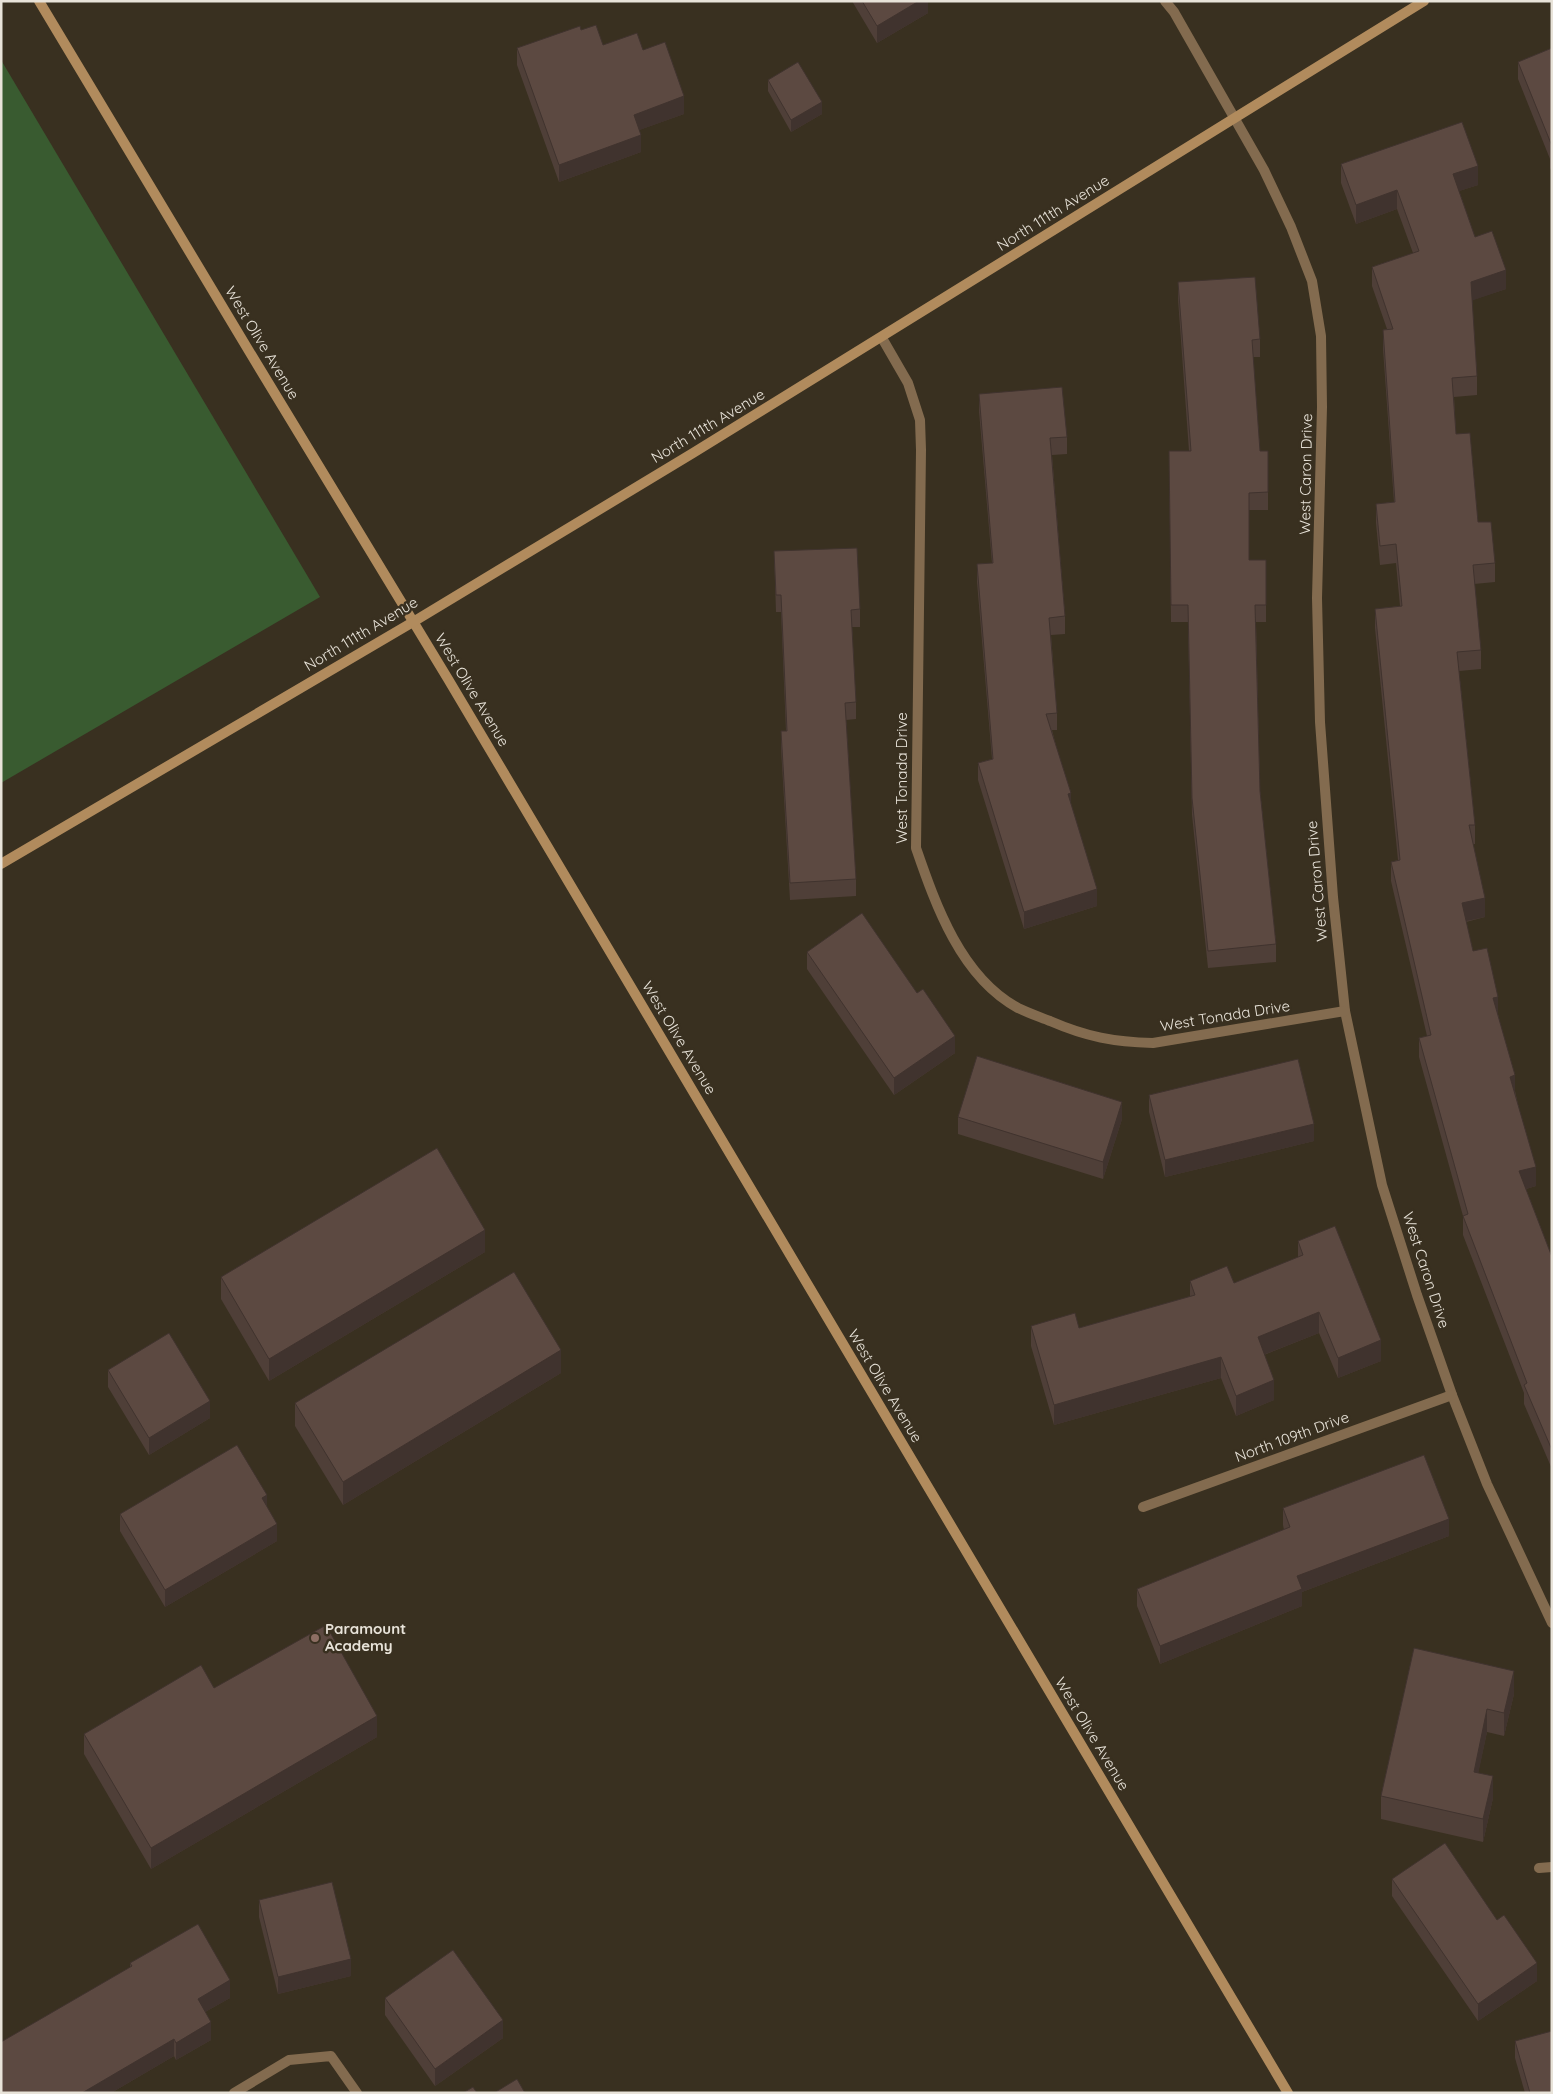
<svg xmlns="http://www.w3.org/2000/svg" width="1553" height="2094" font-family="Quicksand,sans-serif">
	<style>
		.green { fill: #395b30 }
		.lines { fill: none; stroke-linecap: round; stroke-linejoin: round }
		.street { stroke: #836b4f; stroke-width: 10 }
		.secondary { stroke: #b18b5d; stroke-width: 10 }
		.wall { fill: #4f3f38 }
		.shaded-wall { fill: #40332e }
		.building { fill: #5c4941; stroke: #40332e }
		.education-dot { fill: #8d6e63; stroke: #393020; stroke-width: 2 }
		.labels { text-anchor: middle; stroke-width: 5; stroke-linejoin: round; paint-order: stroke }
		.street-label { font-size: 15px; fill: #e8e3d9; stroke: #393020 }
		.poi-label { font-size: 15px; font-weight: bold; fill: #e8e3d9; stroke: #393020; text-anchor: start }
	</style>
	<rect width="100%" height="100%" fill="#393020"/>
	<!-- green -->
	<path class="green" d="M 1,60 L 320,597 L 1,783 Z"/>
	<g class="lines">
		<!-- street -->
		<g class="street">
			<path d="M 1165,1 L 1174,12 L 1264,170 L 1291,227 L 1312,281 L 1321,336 L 1322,407 L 1317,598 L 1320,722 L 1333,897 L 1345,1011 L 1382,1185 L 1417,1295 L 1452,1395 L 1487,1484 L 1552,1623"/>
			<path d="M 882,338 L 908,383 L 920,420 L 921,450 L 916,848 C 936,906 961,977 1018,1008 C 1028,1013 1040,1017 1050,1021 C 1087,1037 1114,1042 1153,1043 L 1345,1011"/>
			<path d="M 1143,1507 L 1452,1395"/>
			<path d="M 1539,1868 L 1552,1867"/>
			<path d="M 234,2093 L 289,2060 L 331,2056 L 357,2093"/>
		</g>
		<!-- secondary -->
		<g class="secondary">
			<path d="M 39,1 L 249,351 L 448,679 L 1288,2093"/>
			<path d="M 1,864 L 413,622 L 693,453 L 1424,1"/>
		</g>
	</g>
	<!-- wall -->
	<g class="wall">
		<path d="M 852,1 L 928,1 L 928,13 L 877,43 Z"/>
		<path d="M 581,30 L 603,45 L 643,50 L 684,114 L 639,130 L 641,152 L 559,182 L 517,65 L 517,48 Z"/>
		<path d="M 1552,48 L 1552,172 L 1550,168 L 1550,159 L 1518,79 L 1518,62 Z"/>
		<path d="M 768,80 L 822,114 L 791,132 L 768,91 Z"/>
		<path d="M 1341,164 L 1478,185 L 1459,191 L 1475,237 L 1506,289 L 1472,300 L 1477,376 L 1477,395 L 1454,397 L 1456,434 L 1478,522 L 1495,563 L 1495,582 L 1474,584 L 1481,650 L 1481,669 L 1459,671 L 1475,825 L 1475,844 L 1473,844 L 1485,917 L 1466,922 L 1473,951 L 1498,1014 L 1536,1186 L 1526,1189 L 1552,1257 L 1552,1469 L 1524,1404 L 1524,1393 L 1463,1235 L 1463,1216 L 1419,1057 L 1419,1038 L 1427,1036 L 1391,881 L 1391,862 L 1398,860 L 1375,628 L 1375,609 L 1400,606 L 1396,563 L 1380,565 L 1376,523 L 1376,504 L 1394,502 L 1383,349 L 1383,330 L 1387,329 L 1372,286 L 1372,267 L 1413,253 L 1397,209 L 1356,224 L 1341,183 Z"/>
		<path d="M 1178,282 L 1260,339 L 1260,357 L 1253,357 L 1260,451 L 1268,451 L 1268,510 L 1249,510 L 1249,560 L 1266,560 L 1266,622 L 1256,622 L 1260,791 L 1276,944 L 1276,962 L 1208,968 L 1192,815 L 1188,622 L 1171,622 L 1169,451 L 1189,451 L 1178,299 Z"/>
		<path d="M 979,394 L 1067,437 L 1067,454 L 1052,455 L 1065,616 L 1065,634 L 1051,635 L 1057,713 L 1057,730 L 1052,730 L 1097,906 L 1024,929 L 978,780 L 978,763 L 992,759 L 977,582 L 977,564 L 992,563 L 979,411 Z"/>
		<path d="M 774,551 L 860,609 L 860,627 L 852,627 L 856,702 L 856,719 L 846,720 L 856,879 L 856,896 L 790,900 L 781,748 L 781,731 L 786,731 L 781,612 L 776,612 Z"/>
		<path d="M 807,952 L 955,1053 L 894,1095 L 807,969 Z"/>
		<path d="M 1149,1095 L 1314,1141 L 1165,1177 L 1149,1112 Z"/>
		<path d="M 958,1117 L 1122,1119 L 1103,1179 L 958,1134 Z"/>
		<path d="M 1298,1241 L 1381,1361 L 1338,1378 L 1319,1333 L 1264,1355 L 1274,1400 L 1236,1416 L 1221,1378 L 1054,1425 L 1031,1346 L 1031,1326 L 1079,1328 L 1190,1297 L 1190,1281 L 1234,1283 L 1298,1258 Z"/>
		<path d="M 485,1252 L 269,1381 L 221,1299 L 221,1277 Z"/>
		<path d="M 108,1370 L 210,1418 L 149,1455 L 108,1387 Z"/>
		<path d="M 561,1373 L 343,1505 L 295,1426 L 295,1403 Z"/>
		<path d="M 267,1507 L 277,1541 L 165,1607 L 120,1531 L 120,1514 Z"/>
		<path d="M 1283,1508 L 1449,1536 L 1302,1592 L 1302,1606 L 1160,1664 L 1137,1606 L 1137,1589 L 1284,1530 L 1283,1525 Z"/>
		<path d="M 1414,1648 L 1514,1694 L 1504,1736 L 1487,1732 L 1478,1773 L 1493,1798 L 1483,1842 L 1381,1819 L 1381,1796 Z"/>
		<path d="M 214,1688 L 377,1737 L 151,1869 L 84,1754 L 84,1734 Z"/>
		<path d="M 1392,1879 L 1497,1920 L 1537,1981 L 1478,2021 L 1392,1896 Z"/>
		<path d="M 259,1900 L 351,1976 L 278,1994 L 259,1917 Z"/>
		<path d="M 130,1963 L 230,1998 L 205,2012 L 211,2040 L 176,2060 L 174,2056 L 111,2093 L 1,2093 L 130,1967 Z"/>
		<path d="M 385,1998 L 503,2038 L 435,2086 L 385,2015 Z"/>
		<path d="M 1515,2041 L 1552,2093 L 1525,2093 L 1515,2058 Z"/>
	</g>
	<!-- shaded-wall -->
	<g class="shaded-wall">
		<path d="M 919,1 L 928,1 L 928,13 L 877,43 L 877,26 Z"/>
		<path d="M 684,96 L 684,114 L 634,132 L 634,115 Z"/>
		<path d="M 822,102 L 822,114 L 791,132 L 791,120 Z"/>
		<path d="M 641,135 L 641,152 L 559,182 L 559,165 Z"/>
		<path d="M 1478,166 L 1478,185 L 1453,193 L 1453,174 Z"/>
		<path d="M 1397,190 L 1397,209 L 1356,224 L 1356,205 Z"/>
		<path d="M 1506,270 L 1506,289 L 1471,301 L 1471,282 Z"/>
		<path d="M 1071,793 L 1071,810 L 1068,794 Z"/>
		<path d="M 1097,889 L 1097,906 L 1024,929 L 1024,912 Z"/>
		<path d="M 1485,898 L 1485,917 L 1462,922 L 1462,903 Z"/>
		<path d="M 1498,997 L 1498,1016 L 1493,998 Z"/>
		<path d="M 955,1036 L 955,1053 L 894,1095 L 894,1078 Z"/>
		<path d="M 1515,1075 L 1515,1094 L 1510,1077 Z"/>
		<path d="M 1122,1102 L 1122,1119 L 1103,1179 L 1103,1162 Z"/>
		<path d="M 1314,1124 L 1314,1141 L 1165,1177 L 1165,1160 Z"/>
		<path d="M 1536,1167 L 1536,1186 L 1519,1191 L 1519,1171 Z"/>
		<path d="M 485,1230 L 485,1252 L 269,1381 L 269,1359 Z"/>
		<path d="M 1319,1312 L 1319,1333 L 1258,1357 L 1258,1337 Z"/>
		<path d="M 1381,1340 L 1381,1361 L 1338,1378 L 1338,1358 Z"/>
		<path d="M 561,1350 L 561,1373 L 343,1505 L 343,1482 Z"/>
		<path d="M 1221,1357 L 1221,1378 L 1054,1425 L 1054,1405 Z"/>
		<path d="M 1274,1380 L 1274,1400 L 1236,1416 L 1236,1396 Z"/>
		<path d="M 210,1401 L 210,1418 L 149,1455 L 149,1438 Z"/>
		<path d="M 267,1495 L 267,1512 L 262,1498 Z"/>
		<path d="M 1449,1519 L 1449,1536 L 1302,1592 L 1302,1606 L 1160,1664 L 1160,1646 L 1297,1576 Z"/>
		<path d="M 277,1524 L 277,1541 L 165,1607 L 165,1590 Z"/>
		<path d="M 1514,1671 L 1514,1694 L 1504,1736 L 1504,1713 Z"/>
		<path d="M 1487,1709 L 1487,1732 L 1474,1794 L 1474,1772 Z"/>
		<path d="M 377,1716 L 377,1737 L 151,1869 L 151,1848 Z"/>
		<path d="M 1493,1776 L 1493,1798 L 1483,1842 L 1483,1819 Z"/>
		<path d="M 351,1959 L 351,1976 L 278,1994 L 278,1977 Z"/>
		<path d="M 1537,1963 L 1537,1981 L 1478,2021 L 1478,2004 Z"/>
		<path d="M 230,1980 L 230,1998 L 198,2016 L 198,1999 Z"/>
		<path d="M 503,2020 L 503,2038 L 435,2086 L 435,2069 Z"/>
		<path d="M 211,2022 L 211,2040 L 176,2060 L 176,2043 Z"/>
		<path d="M 174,2039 L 174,2056 L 111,2093 L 82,2093 Z"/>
	</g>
	<!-- building -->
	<g class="building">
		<path d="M 862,1 L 919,1 L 877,26 Z"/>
		<path d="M 596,25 L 603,45 L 637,33 L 643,50 L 665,42 L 684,96 L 634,115 L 641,135 L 559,165 L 517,48 L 580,26 L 581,30 Z"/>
		<path d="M 1552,48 L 1552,146 L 1518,62 Z"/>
		<path d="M 798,62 L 822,102 L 791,120 L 768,80 Z"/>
		<path d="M 1462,122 L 1478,166 L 1453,174 L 1475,237 L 1492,231 L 1506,270 L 1471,282 L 1477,376 L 1452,378 L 1456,434 L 1470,433 L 1478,522 L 1491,522 L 1495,563 L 1473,565 L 1481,650 L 1457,652 L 1475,825 L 1469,825 L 1485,898 L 1462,903 L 1473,951 L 1487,948 L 1498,997 L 1493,998 L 1515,1075 L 1510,1077 L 1536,1167 L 1519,1171 L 1552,1257 L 1552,1450 L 1524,1385 L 1527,1383 L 1463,1216 L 1468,1214 L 1419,1038 L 1431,1035 L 1391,862 L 1400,860 L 1375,609 L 1402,606 L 1396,544 L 1380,546 L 1376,504 L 1395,502 L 1383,330 L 1393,329 L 1372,267 L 1419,251 L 1397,190 L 1356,205 L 1341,164 Z"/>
		<path d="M 1255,277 L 1260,339 L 1252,340 L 1260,451 L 1268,451 L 1268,492 L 1249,493 L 1249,560 L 1266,560 L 1266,605 L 1255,605 L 1260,791 L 1276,944 L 1208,951 L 1192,798 L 1188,605 L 1171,605 L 1169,451 L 1191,451 L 1178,282 Z"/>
		<path d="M 1062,387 L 1067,437 L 1050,438 L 1065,616 L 1049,618 L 1057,713 L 1046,714 L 1071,793 L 1068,794 L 1097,889 L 1024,912 L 978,763 L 993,759 L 977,564 L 993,563 L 979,394 Z"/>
		<path d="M 857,548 L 860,609 L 851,610 L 856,702 L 845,703 L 856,879 L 790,883 L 781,731 L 787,731 L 781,595 L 776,595 L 774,551 Z"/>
		<path d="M 862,913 L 917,993 L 923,989 L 955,1036 L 894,1078 L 807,952 Z"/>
		<path d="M 977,1056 L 1122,1102 L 1103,1162 L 958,1117 Z"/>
		<path d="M 1298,1059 L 1314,1124 L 1165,1160 L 1149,1095 Z"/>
		<path d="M 437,1148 L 485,1230 L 269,1359 L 221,1277 Z"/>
		<path d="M 1335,1226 L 1381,1340 L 1338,1358 L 1319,1312 L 1258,1337 L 1274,1380 L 1236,1396 L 1221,1357 L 1054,1405 L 1031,1326 L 1075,1313 L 1079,1328 L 1195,1295 L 1190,1281 L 1227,1266 L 1234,1283 L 1303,1255 L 1298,1241 Z"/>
		<path d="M 514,1272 L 561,1350 L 343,1482 L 295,1403 Z"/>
		<path d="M 169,1333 L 210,1401 L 149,1438 L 108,1370 Z"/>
		<path d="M 237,1445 L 267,1495 L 262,1498 L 277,1524 L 165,1590 L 120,1514 Z"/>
		<path d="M 1424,1455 L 1449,1519 L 1297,1576 L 1302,1589 L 1160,1646 L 1137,1589 L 1290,1527 L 1283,1508 Z"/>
		<path d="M 326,1625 L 377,1716 L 151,1848 L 84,1734 L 201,1665 L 214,1688 Z"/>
		<path d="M 1414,1648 L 1514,1671 L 1504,1713 L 1487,1709 L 1474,1772 L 1493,1776 L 1483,1819 L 1381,1796 Z"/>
		<path d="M 1445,1843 L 1497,1920 L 1504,1915 L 1537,1963 L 1478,2004 L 1392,1879 Z"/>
		<path d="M 332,1882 L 351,1959 L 278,1977 L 259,1900 Z"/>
		<path d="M 198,1924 L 230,1980 L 198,1999 L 211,2022 L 176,2043 L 174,2039 L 82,2093 L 1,2093 L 1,2042 L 132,1966 L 130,1963 Z"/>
		<path d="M 453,1950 L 503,2020 L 435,2069 L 385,1998 Z"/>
		<path d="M 1552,2031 L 1552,2093 L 1530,2093 L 1515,2041 Z"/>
		<path d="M 517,2079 L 525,2093 L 494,2093 Z"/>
		<path d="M 473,2087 L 477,2093 L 463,2093 Z"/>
	</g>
	<!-- markers -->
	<circle class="education-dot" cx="315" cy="1638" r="5"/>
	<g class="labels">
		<!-- street labels -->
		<g class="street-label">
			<text transform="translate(1053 213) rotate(-32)" y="5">North 111th Avenue</text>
			<text transform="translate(262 343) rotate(59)" y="5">West Olive Avenue</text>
			<text transform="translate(708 426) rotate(-31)" y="5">North 111th Avenue</text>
			<text transform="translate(1306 474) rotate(-89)" y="5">West Caron Drive</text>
			<text transform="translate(361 634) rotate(-31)" y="5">North 111th Avenue</text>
			<text transform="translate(472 690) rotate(59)" y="5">West Olive Avenue</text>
			<text transform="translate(902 778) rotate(-90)" y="5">West Tonada Drive</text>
			<text transform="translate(1317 881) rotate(-95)" y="5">West Caron Drive</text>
			<text transform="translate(1225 1016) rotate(-9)" y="5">West Tonada Drive</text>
			<text transform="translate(679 1038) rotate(59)" y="5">West Olive Avenue</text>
			<text transform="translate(1426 1270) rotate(72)" y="5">West Caron Drive</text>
			<text transform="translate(885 1386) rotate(59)" y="5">West Olive Avenue</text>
			<text transform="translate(1292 1437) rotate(-20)" y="5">North 109th Drive</text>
			<text transform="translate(1092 1734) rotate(59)" y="5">West Olive Avenue</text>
		</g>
		<!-- poi labels -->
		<g class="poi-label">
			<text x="325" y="1634">Paramount<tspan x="325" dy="17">Academy</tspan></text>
		</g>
	</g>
	<!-- border -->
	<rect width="1553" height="2094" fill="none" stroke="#e8e3d9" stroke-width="5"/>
</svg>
